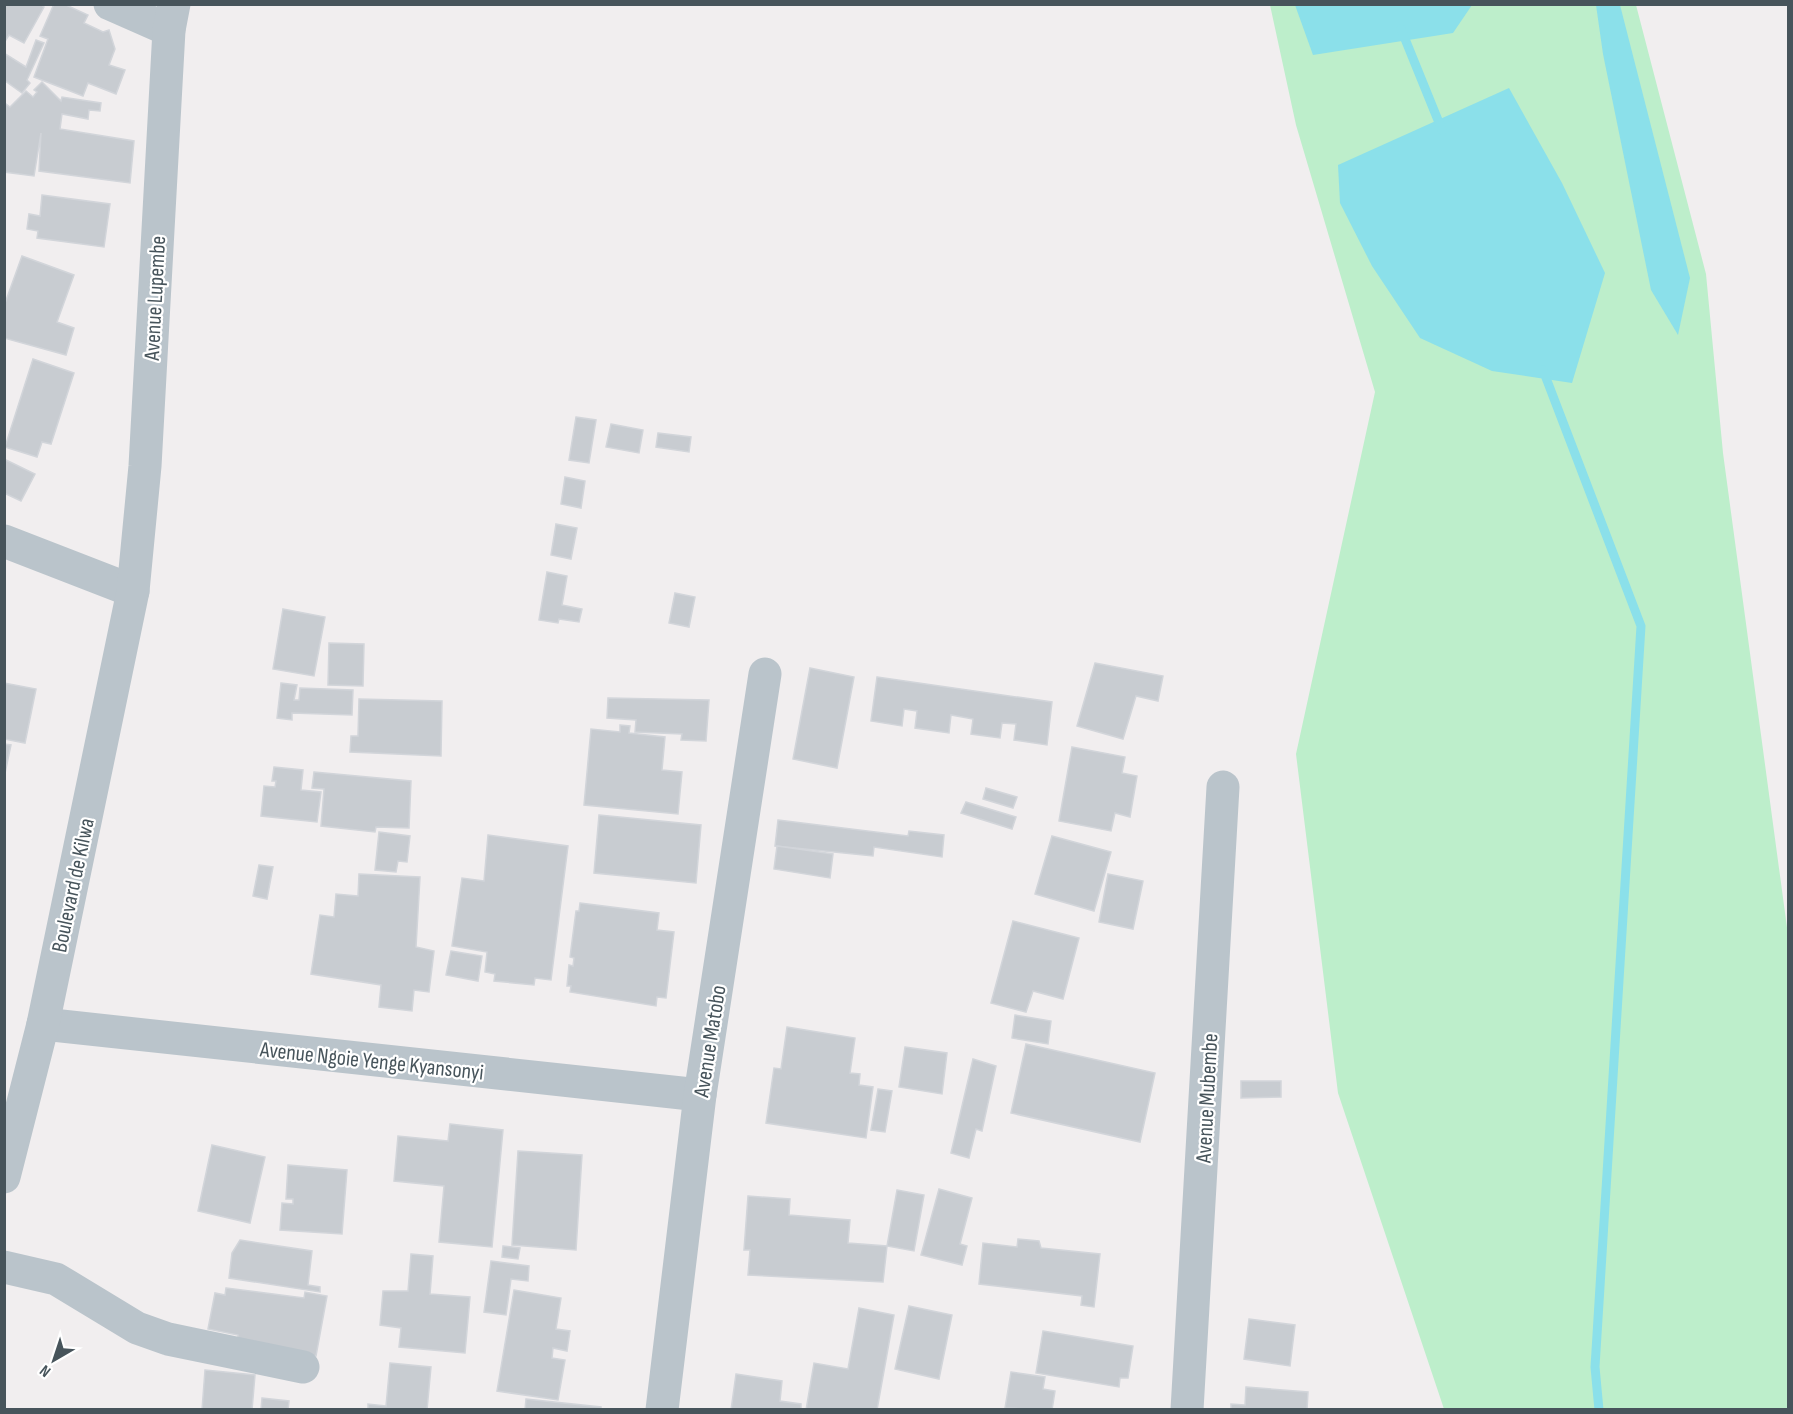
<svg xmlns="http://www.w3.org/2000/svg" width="1793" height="1414" font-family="'Sofia Sans Condensed',sans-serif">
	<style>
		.green { fill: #bdeecb }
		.water { fill: #8be0ea }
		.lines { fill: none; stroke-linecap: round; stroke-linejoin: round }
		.stream { stroke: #8be0ea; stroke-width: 9 }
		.building { fill: #c8ccd1; stroke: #d2d5da; stroke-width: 1.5 }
		.minor { stroke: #bac4cb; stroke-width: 33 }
		.labels { text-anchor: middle; stroke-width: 4.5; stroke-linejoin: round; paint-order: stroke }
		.street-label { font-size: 22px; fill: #47545b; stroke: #fff }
	</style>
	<rect width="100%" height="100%" fill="#f1eeef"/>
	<!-- green -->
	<path class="green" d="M 1270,5 L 1636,5 L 1706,274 L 1723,453 L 1788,935 L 1788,1409 L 1444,1409 L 1338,1093 L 1296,754 L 1375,392 L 1296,125 Z"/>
	<!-- water -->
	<g class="water">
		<path d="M 1295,5 L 1295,4 L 1472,5 L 1453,33 L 1313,55 Z"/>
		<path d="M 1596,5 L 1620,5 L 1690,278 L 1678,335 L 1651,290 L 1603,54 Z"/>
		<path d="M 1509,88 L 1562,183 L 1605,273 L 1572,383 L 1492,371 L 1420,338 L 1372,266 L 1340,203 L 1338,165 Z"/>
	</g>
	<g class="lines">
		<!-- stream -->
		<g class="stream">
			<path d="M 1401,29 L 1442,130"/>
			<path d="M 1543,370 L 1641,626 L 1595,1367 L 1599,1410"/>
		</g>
	</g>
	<!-- building -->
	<g class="building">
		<path d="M 4,4 L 40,4 L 44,7 L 24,43 L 9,35 L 4,43 Z"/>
		<path d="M 54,4 L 64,4 L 88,15 L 84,23 L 103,32 L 109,30 L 115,49 L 109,65 L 125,70 L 116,94 L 88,83 L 83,96 L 34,77 L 48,39 L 40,36 Z"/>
		<path d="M 36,40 L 44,43 L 27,80 L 30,83 L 22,93 L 4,80 L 4,53 L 26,67 Z"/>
		<path d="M 42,82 L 61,101 L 62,97 L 101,103 L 100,111 L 89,110 L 88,119 L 62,114 L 60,129 L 134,141 L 130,183 L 39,171 L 41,133 L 34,176 L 4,172 L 4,106 L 6,104 L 10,107 L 26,91 L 33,97 L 37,92 L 34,90 Z"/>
		<path d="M 42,195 L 110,204 L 104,247 L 37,238 L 38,231 L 27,229 L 29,214 L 40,216 Z"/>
		<path d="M 22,256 L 74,275 L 57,322 L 74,328 L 66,355 L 4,338 L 4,306 Z"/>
		<path d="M 33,359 L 74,373 L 51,444 L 42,442 L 37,457 L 5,447 Z"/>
		<path d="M 576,417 L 596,420 L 589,463 L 569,460 Z"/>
		<path d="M 611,424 L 643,430 L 639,453 L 606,447 Z"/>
		<path d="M 658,433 L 691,437 L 689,452 L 656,447 Z"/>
		<path d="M 4,459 L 35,474 L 21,501 L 4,493 Z"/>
		<path d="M 565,477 L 585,481 L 581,508 L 561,504 Z"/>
		<path d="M 556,524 L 577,528 L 571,559 L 551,555 Z"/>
		<path d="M 547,572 L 567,576 L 562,605 L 582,609 L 579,622 L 559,619 L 558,623 L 539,620 Z"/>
		<path d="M 675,593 L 695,597 L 689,627 L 669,623 Z"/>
		<path d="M 283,609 L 325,617 L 314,676 L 273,669 Z"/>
		<path d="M 329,643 L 364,644 L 363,686 L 328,685 Z"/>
		<path d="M 1095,663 L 1163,676 L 1158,701 L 1136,696 L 1123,739 L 1077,726 Z"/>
		<path d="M 810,668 L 854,677 L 837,768 L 793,759 Z"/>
		<path d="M 877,677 L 1052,702 L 1047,745 L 1014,740 L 1016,724 L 1002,723 L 1000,738 L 971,734 L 973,719 L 951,715 L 949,733 L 915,728 L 917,711 L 904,709 L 902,726 L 871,721 Z"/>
		<path d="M 4,683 L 36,689 L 25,743 L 4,739 Z"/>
		<path d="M 281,683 L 297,685 L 294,700 L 299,700 L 300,688 L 353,690 L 352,715 L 292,713 L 292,720 L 277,718 Z"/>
		<path d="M 608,698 L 709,700 L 706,741 L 681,740 L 682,734 L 635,732 L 636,720 L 607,718 Z"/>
		<path d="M 359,699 L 442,701 L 441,756 L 350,752 L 351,736 L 358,736 Z"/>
		<path d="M 620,725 L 630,726 L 629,733 L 665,737 L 662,770 L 682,772 L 678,814 L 584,805 L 591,729 L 620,732 Z"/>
		<path d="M 4,744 L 11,745 L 4,778 Z"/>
		<path d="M 1072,747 L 1125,757 L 1122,773 L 1137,776 L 1130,817 L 1115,813 L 1111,831 L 1059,821 Z"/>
		<path d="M 274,767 L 303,770 L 301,790 L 321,792 L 317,822 L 261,816 L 264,786 L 275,787 L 276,781 L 272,781 Z"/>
		<path d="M 314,772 L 411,781 L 409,828 L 376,827 L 375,832 L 321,826 L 324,789 L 312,788 Z"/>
		<path d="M 986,788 L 1017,797 L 1013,808 L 983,799 Z"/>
		<path d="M 966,802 L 1016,817 L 1012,829 L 961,813 Z"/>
		<path d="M 599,815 L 701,825 L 696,883 L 594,873 Z"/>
		<path d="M 778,820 L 908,836 L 909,831 L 944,835 L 942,857 L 874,847 L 873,856 L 775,846 Z"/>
		<path d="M 379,832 L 410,836 L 407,862 L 398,861 L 396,872 L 375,870 Z"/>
		<path d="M 488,835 L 568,846 L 551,980 L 535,978 L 534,985 L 494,981 L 495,974 L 485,972 L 487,952 L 452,946 L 462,878 L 484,881 Z"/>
		<path d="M 1052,836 L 1111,852 L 1094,911 L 1035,894 Z"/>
		<path d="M 777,846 L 833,854 L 830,878 L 774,869 Z"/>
		<path d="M 259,865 L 273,867 L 267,899 L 253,896 Z"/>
		<path d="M 359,874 L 420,877 L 416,947 L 434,951 L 429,992 L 414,990 L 412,1011 L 379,1007 L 381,985 L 311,974 L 320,915 L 334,917 L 336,894 L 358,896 Z"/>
		<path d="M 1108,874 L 1143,881 L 1133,929 L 1099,922 Z"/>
		<path d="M 580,903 L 659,913 L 657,930 L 674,932 L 666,998 L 657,997 L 656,1006 L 570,992 L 571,986 L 567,986 L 569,965 L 573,966 L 574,958 L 570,957 L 576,911 L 579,911 Z"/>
		<path d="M 1013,921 L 1079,938 L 1063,999 L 1033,991 L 1026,1012 L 991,1003 Z"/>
		<path d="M 451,951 L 482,956 L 478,981 L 446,975 Z"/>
		<path d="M 1015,1015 L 1051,1021 L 1048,1044 L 1012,1038 Z"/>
		<path d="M 787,1027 L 855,1038 L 850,1073 L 860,1074 L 859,1085 L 873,1087 L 866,1138 L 766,1123 L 774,1068 L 781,1069 Z"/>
		<path d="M 1026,1044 L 1155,1073 L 1140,1142 L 1011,1113 Z"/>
		<path d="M 905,1047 L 947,1053 L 942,1094 L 899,1087 Z"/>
		<path d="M 973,1059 L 996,1066 L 982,1131 L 976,1129 L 969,1158 L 951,1153 Z"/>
		<path d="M 1241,1081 L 1281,1081 L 1281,1097 L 1241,1098 Z"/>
		<path d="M 878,1089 L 892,1091 L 885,1132 L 871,1130 Z"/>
		<path d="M 450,1124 L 503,1130 L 492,1247 L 439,1242 L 444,1186 L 394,1181 L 398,1136 L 448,1141 Z"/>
		<path d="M 212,1145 L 265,1157 L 250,1223 L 198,1211 Z"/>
		<path d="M 518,1151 L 582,1155 L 576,1250 L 512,1245 Z"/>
		<path d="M 288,1165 L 347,1170 L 342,1234 L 280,1230 L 282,1203 L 293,1204 L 293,1199 L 286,1199 Z"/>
		<path d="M 939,1189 L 972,1198 L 960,1244 L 967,1246 L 962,1265 L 921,1255 Z"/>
		<path d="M 897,1190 L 924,1195 L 914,1251 L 887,1246 Z"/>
		<path d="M 748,1196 L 790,1199 L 789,1215 L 850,1220 L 848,1243 L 887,1246 L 883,1282 L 748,1275 L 750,1250 L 744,1250 Z"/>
		<path d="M 1018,1239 L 1039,1241 L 1041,1248 L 1100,1254 L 1094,1307 L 1081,1305 L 1082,1296 L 979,1284 L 983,1243 L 1017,1247 Z"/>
		<path d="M 240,1240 L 312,1251 L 308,1285 L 320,1287 L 320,1292 L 229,1278 L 232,1253 Z"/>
		<path d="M 503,1246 L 520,1248 L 518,1259 L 502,1257 Z"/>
		<path d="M 411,1254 L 433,1256 L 430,1294 L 470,1297 L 465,1353 L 399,1347 L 401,1328 L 380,1325 L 383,1291 L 408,1291 Z"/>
		<path d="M 491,1261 L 529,1266 L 528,1281 L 511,1279 L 506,1315 L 484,1312 Z"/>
		<path d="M 226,1288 L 304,1298 L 305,1292 L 327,1296 L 316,1356 L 237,1347 L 238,1335 L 208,1329 L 215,1293 L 225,1295 Z"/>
		<path d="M 514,1290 L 561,1298 L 556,1329 L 570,1331 L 567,1351 L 553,1348 L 552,1358 L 565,1360 L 558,1400 L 497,1391 Z"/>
		<path d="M 909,1306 L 952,1315 L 939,1379 L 895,1369 Z"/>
		<path d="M 859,1308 L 894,1315 L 877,1410 L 806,1410 L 814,1363 L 848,1369 Z"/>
		<path d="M 1249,1319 L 1295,1325 L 1290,1366 L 1244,1359 Z"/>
		<path d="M 1043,1331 L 1133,1346 L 1128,1378 L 1120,1378 L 1119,1387 L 1036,1373 Z"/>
		<path d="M 390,1363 L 431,1367 L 427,1410 L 368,1410 L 368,1404 L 386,1406 Z"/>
		<path d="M 205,1370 L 255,1375 L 252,1410 L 202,1410 Z"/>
		<path d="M 1011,1372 L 1045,1377 L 1043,1389 L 1055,1391 L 1052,1410 L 1005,1408 Z"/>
		<path d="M 736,1374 L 782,1381 L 780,1401 L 801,1404 L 801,1410 L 731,1410 Z"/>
		<path d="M 1246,1387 L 1308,1392 L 1307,1410 L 1231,1410 L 1231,1404 L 1245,1405 Z"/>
		<path d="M 262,1398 L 289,1401 L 288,1410 L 261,1410 Z"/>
		<path d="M 526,1399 L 601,1407 L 601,1410 L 525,1410 Z"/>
	</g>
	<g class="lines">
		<!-- minor -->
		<g class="minor">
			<path d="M 110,4 L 169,30"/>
			<path d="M 4,541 L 133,591"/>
			<path d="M 43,1024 L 700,1095"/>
			<path d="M 4,1177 L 43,1024 L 133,591 L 145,466 L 169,30 L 174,4"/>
			<path d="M 4,1267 L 56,1279 L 137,1328 L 168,1339 L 303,1367"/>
			<path d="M 662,1410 L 700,1095 L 765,674"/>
			<path d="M 1187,1410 L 1223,787"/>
		</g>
	</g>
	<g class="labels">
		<!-- street labels -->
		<g class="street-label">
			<text transform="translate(154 298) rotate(-87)" y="8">Avenue Lupembe</text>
			<text transform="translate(72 885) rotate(-78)" y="8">Boulevard de Kilwa</text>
			<text transform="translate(709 1041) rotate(-81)" y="8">Avenue Matobo</text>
			<text transform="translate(372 1060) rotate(6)" y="8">Avenue Ngoie Yenge Kyansonyi</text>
			<text transform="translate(1206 1098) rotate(-87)" y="8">Avenue Mubembe</text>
		</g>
	</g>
	<!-- border -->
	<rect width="1793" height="1414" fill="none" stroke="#47545b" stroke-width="12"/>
	<!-- north arrow -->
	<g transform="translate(54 1360) rotate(219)" stroke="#ffffff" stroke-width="4.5" paint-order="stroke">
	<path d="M0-4.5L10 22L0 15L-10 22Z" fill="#47545b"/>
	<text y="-9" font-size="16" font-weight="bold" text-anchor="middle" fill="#47545b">N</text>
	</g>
</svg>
